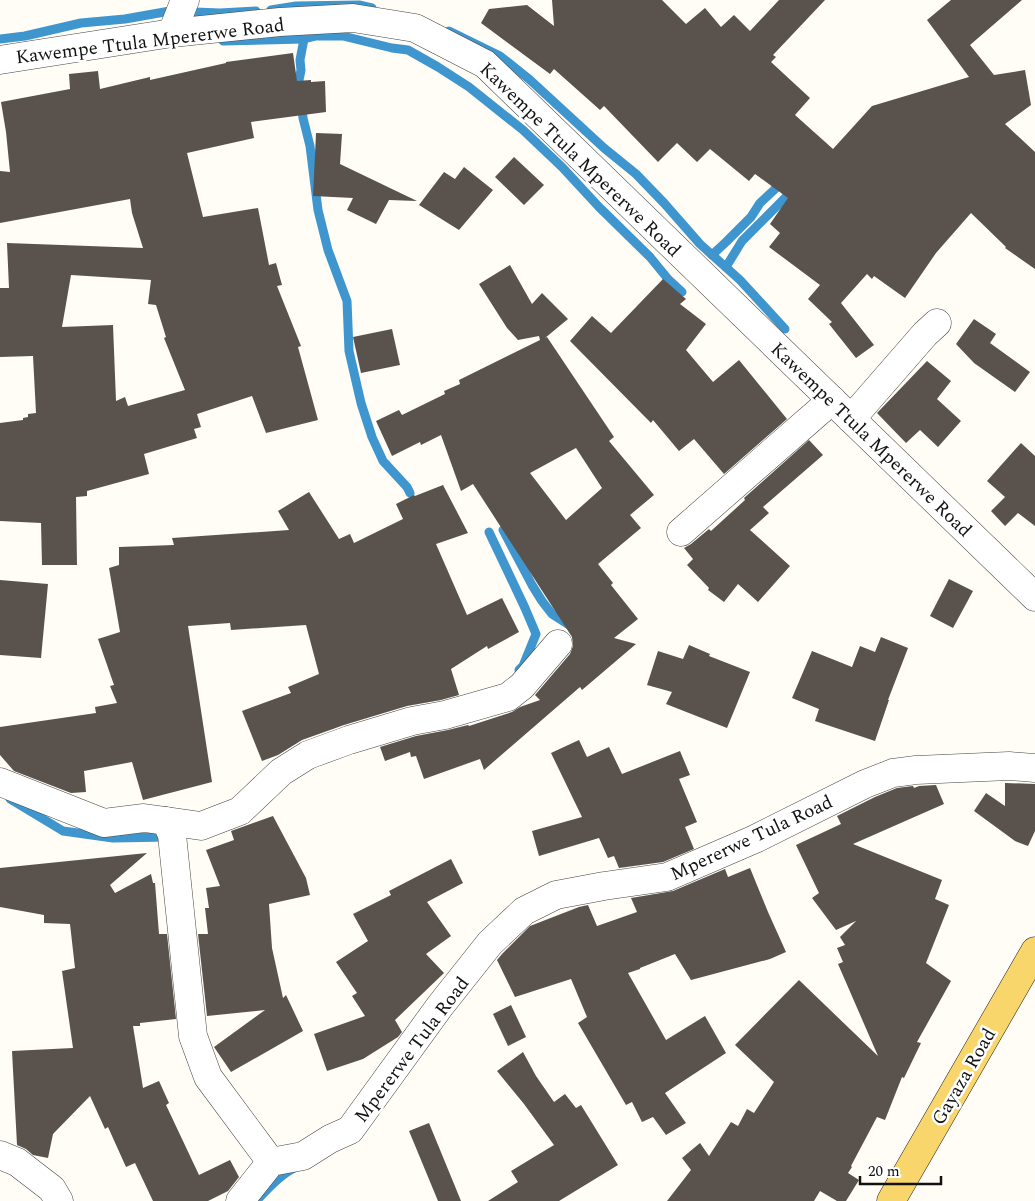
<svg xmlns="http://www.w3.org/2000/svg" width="1035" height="1201" font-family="Spectral,serif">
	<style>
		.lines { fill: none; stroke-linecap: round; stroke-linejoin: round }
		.stream { stroke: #3f96cf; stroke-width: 9 }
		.building { fill: #5a524d; fill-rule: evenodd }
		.minor-casing { stroke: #444; stroke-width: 29 }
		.major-casing { stroke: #222; stroke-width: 29 }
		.minor { stroke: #fff; stroke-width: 28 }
		.major { stroke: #f9d66b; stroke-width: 28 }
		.labels { text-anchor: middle; stroke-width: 5; stroke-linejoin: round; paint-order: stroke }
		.street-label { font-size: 19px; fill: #111; stroke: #fff }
	</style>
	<rect width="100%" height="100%" fill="#fffdf5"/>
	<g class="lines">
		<!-- stream -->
		<g class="stream">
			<path d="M 271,10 L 296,6 L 359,5 L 372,8"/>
			<path d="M 449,31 L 500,56 L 529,79 L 604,148 L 636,174 L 664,203 L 700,244 L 740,280 L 785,329"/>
			<path d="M 0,39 L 25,36 L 81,23 L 125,19 L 170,11 L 220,13 L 256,11"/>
			<path d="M 304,39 L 300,60 L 301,70 L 299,80 L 303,118 L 310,146 L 318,210 L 328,250 L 347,301 L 349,351 L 361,403 L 372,437 L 383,461 L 407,487 L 410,493"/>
			<path d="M 223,41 L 304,39 L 316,36 L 343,36 L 392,48 L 408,50 L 438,67 L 469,87 L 523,130 L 562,167 L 599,207 L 650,257 L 668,279 L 682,292"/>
			<path d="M 712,255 L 726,242 L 751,217 L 760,203 L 774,190 L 782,181"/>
			<path d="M 726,267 L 742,241 L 784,199 L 793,188"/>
			<path d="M 503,530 L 532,585 L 542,601 L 552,614 L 569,625"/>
			<path d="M 489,532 L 525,608 L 536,634 L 523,666 L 519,670"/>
			<path d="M 10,799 L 63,831 L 113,838 L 170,837"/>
			<path d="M 259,1198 C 269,1187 282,1173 296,1167"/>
		</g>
	</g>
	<!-- building -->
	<g class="building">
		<path d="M 552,0 L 662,0 L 686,24 L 705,8 L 721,27 L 734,15 L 750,31 L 779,0 L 825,0 L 773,55 L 776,57 L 771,62 L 810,98 L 795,115 L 833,149 L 872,106 L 969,77 L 927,20 L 951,0 L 1022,0 L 970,45 L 994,75 L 1025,70 L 1031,105 L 1005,124 L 1035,152 L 1035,269 L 1005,248 L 1006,247 L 971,213 L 936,253 L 905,298 L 874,276 L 872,279 L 867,274 L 841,303 L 874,345 L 856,358 L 829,324 L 832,322 L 808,299 L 820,285 L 769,247 L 780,233 L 770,224 L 788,198 L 755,174 L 749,181 L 710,149 L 697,162 L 677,143 L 658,162 L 604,106 L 600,110 L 554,69 L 550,74 L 481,23 L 489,9 L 527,5 L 554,26 Z"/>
		<path d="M 293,53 L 297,81 L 311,80 L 311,82 L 325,81 L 326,112 L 251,122 L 254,138 L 187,153 L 203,217 L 258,208 L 269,265 L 276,263 L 282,285 L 277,286 L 301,346 L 298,347 L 318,420 L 266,433 L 252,396 L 197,414 L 201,427 L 194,429 L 197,438 L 144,454 L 149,474 L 87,491 L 87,496 L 76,497 L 77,565 L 42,565 L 41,523 L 0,521 L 0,423 L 23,420 L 23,418 L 28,417 L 28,414 L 36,413 L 33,356 L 0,357 L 0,288 L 9,288 L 7,243 L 143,248 L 132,213 L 130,199 L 0,223 L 0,171 L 10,172 L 6,132 L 1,102 L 70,89 L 69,74 L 98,71 L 100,89 L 150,77 L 150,80 L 226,63 L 226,62 ZM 71,275 L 151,280 L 148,304 L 156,305 L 166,337 L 164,338 L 185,390 L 128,406 L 125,397 L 116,401 L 113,325 L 62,327 Z"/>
		<path d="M 316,133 L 342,134 L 340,164 L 417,201 L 389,200 L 376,224 L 347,210 L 353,198 L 313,196 Z"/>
		<path d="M 514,157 L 544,185 L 524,205 L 495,177 Z"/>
		<path d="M 464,167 L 493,190 L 459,230 L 419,205 L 444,172 L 455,179 Z"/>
		<path d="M 510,265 L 532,304 L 542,293 L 568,319 L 545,338 L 547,337 L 614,437 L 609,441 L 654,495 L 630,515 L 641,528 L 598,564 L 613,583 L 611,585 L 638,619 L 614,638 L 636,644 L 582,690 L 580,687 L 484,770 L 480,759 L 424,779 L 416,756 L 411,757 L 410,752 L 385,761 L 380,747 L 416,736 L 448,730 L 468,725 L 469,726 L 512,712 L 520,707 L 540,700 L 535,695 L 570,654 L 573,646 L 572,637 L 473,484 L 461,491 L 441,435 L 421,445 L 420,442 L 392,456 L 376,421 L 399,410 L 402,415 L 445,394 L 444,391 L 460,384 L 459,380 L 540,340 L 539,336 L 518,340 L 507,328 L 479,284 ZM 576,448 L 602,488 L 566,520 L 530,473 Z"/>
		<path d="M 663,279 L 686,299 L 680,304 L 706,324 L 686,350 L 713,382 L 739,360 L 787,419 L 724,474 L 694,439 L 679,451 L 653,420 L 651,423 L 570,341 L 592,316 L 611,333 Z"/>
		<path d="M 974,319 L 996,334 L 990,343 L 1030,372 L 1015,392 L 974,363 L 956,344 Z"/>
		<path d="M 392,329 L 400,365 L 361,373 L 353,337 Z"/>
		<path d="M 927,361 L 951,381 L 937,399 L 961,421 L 938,447 L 920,430 L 906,443 L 877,413 Z"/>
		<path d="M 809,440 L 823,455 L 763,507 L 769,513 L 750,530 L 790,566 L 758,602 L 738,584 L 724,602 L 708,590 L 709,588 L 687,565 L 693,559 L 684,548 L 691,544 L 709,529 L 711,531 L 745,500 L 744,498 Z"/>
		<path d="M 1021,443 L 1035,456 L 1035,526 L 1018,513 L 1005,526 L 991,511 L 1005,497 L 987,481 Z"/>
		<path d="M 443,485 L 468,533 L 436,544 L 467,615 L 502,598 L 519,632 L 488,649 L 487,646 L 451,669 L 459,695 L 441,700 L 407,706 L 344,725 L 302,740 L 278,755 L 262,761 L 242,711 L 291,693 L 288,687 L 319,674 L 306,625 L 231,630 L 230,623 L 188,626 L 212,782 L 143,800 L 132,762 L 84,771 L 86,792 L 71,793 L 14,771 L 0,755 L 0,727 L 96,713 L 95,707 L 117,703 L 110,686 L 114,685 L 98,639 L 120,632 L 109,568 L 119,565 L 119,547 L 174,545 L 172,538 L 289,530 L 278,511 L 309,492 L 339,539 L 350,534 L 354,543 L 403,519 L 396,504 L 414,495 L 415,496 Z"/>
		<path d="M 949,579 L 973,591 L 953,628 L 930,616 Z"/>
		<path d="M 0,580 L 48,584 L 41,658 L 0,655 Z"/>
		<path d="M 881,637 L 908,648 L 888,700 L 889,700 L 875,741 L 815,721 L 819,709 L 792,698 L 812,651 L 852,667 L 860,646 L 875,652 Z"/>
		<path d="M 689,645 L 710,654 L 709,656 L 750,672 L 727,728 L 666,704 L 672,692 L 647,685 L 658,651 L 683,659 Z"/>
		<path d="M 579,740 L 587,757 L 609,747 L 622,774 L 680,751 L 690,775 L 679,779 L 697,822 L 685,827 L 694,849 L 663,862 L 619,868 L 614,856 L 608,858 L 599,838 L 539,856 L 532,831 L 582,817 L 551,753 Z"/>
		<path d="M 1005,783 L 1035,784 L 1035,831 L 1028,846 L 1015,841 L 974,811 L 986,793 L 1005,806 Z"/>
		<path d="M 936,785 L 944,804 L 853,844 L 942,880 L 935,899 L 949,905 L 926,963 L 951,981 L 917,1042 L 921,1043 L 904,1078 L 902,1077 L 885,1120 L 877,1117 L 851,1166 L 852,1167 L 848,1173 L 859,1180 L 846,1201 L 837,1201 L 820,1191 L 814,1201 L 667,1201 L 691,1170 L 682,1158 L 700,1143 L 709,1156 L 731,1122 L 738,1126 L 747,1109 L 754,1113 L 774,1082 L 735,1045 L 799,980 L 878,1056 L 838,964 L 843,962 L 837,948 L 845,945 L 840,937 L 856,921 L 836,930 L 812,898 L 819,893 L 796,845 L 841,824 L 837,816 L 875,797 L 897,788 L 913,786 L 914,788 L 919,786 Z"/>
		<path d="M 273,816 L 306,878 L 310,895 L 269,904 L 272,948 L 283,998 L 286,995 L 303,1031 L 231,1072 L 214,1047 L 265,1010 L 207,1016 L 198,934 L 208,934 L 205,908 L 209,908 L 206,888 L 220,886 L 206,850 L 234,840 L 231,831 Z"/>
		<path d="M 147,853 L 110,885 L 115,893 L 151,874 L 153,883 L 155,883 L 159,934 L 167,934 L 176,1019 L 140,1023 L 140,1026 L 133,1026 L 143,1088 L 159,1081 L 169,1103 L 166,1105 L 199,1175 L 230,1160 L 239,1177 L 228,1191 L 208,1201 L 153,1201 L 135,1163 L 126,1167 L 108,1127 L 105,1129 L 90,1096 L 53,1134 L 48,1158 L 33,1155 L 26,1149 L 17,1145 L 12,1051 L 73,1048 L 62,971 L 75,968 L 70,924 L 44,923 L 44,915 L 0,907 L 0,868 Z"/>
		<path d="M 451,859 L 463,883 L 427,902 L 451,936 L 426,954 L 444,973 L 395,1020 L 402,1032 L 398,1037 L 363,1059 L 327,1071 L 314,1034 L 365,1016 L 352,996 L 357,993 L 336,962 L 368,941 L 353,914 L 391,895 L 389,891 Z"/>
		<path d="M 750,868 L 768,912 L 786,952 L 770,959 L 691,980 L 675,954 L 640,968 L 640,969 L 628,973 L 666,1040 L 705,1016 L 726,1053 L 665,1093 L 686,1123 L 666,1135 L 653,1117 L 642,1122 L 632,1102 L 626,1105 L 578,1023 L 587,1017 L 571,979 L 515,997 L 497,960 L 502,954 L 530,926 L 579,907 L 588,905 L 597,926 L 637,912 L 631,898 L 673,891 L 725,869 L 728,877 Z"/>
		<path d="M 511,1005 L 526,1037 L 508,1046 L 493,1014 Z"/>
		<path d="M 523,1052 L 536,1076 L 554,1102 L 565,1094 L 576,1108 L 581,1105 L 618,1165 L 559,1201 L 488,1201 L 518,1182 L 511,1171 L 554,1145 L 524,1104 L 497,1071 Z"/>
		<path d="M 429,1123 L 461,1201 L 438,1201 L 409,1131 Z"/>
	</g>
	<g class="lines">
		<defs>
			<g id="minor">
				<path d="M 172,33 L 185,0"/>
				<path d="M 0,60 L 172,33 L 280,22 L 353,18 L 415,28 L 485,64 L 1035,597"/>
				<path d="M 851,419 L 925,334 L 937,323"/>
				<path d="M 681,532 L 832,400"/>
				<path d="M 0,782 L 104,823 L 144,818 L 166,821 L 172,835 L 193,1036 L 208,1077 L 271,1162"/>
				<path d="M 166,821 L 201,826 L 240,811 L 281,772 L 308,755 L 349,740 L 412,721 L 445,715 L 508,697 L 522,686 L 558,644"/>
				<path d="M 0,1155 L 17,1162 L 52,1189 L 59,1201"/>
				<path d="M 240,1201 L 271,1162 L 303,1156 L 330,1139 L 350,1130 L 440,1006 L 490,943 L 524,911 L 556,895 L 604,886 L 667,877 L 755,839 L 865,784 L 893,773 L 916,770 L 1009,766 L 1035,768"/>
			</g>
			<path id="major" d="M 891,1201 L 1035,951"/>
		</defs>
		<!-- minor casing -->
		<use href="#minor" class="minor-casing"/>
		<!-- major casing -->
		<use href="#major" class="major-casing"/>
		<!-- minor -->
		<use href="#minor" class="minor"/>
		<!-- major -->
		<use href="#major" class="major"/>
	</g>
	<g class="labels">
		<!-- street labels -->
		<g class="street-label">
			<text transform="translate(150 40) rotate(-7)" y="7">Kawempe Ttula Mpererwe Road</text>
			<text transform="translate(581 159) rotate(44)" y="7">Kawempe Ttula Mpererwe Road</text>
			<text transform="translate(872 439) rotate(44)" y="7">Kawempe Ttula Mpererwe Road</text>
			<text transform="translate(751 837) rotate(-25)" y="7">Mpererwe Tula Road</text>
			<text transform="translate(411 1049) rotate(-53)" y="7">Mpererwe Tula Road</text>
			<text transform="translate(963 1076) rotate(-60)" y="7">Gayaza Road</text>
		</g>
	</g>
	<!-- scale -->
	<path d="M860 1176v8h81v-8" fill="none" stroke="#111111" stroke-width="2.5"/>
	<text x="868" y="1176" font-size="15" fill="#111111" stroke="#ffffff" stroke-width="4" paint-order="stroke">20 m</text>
</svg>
